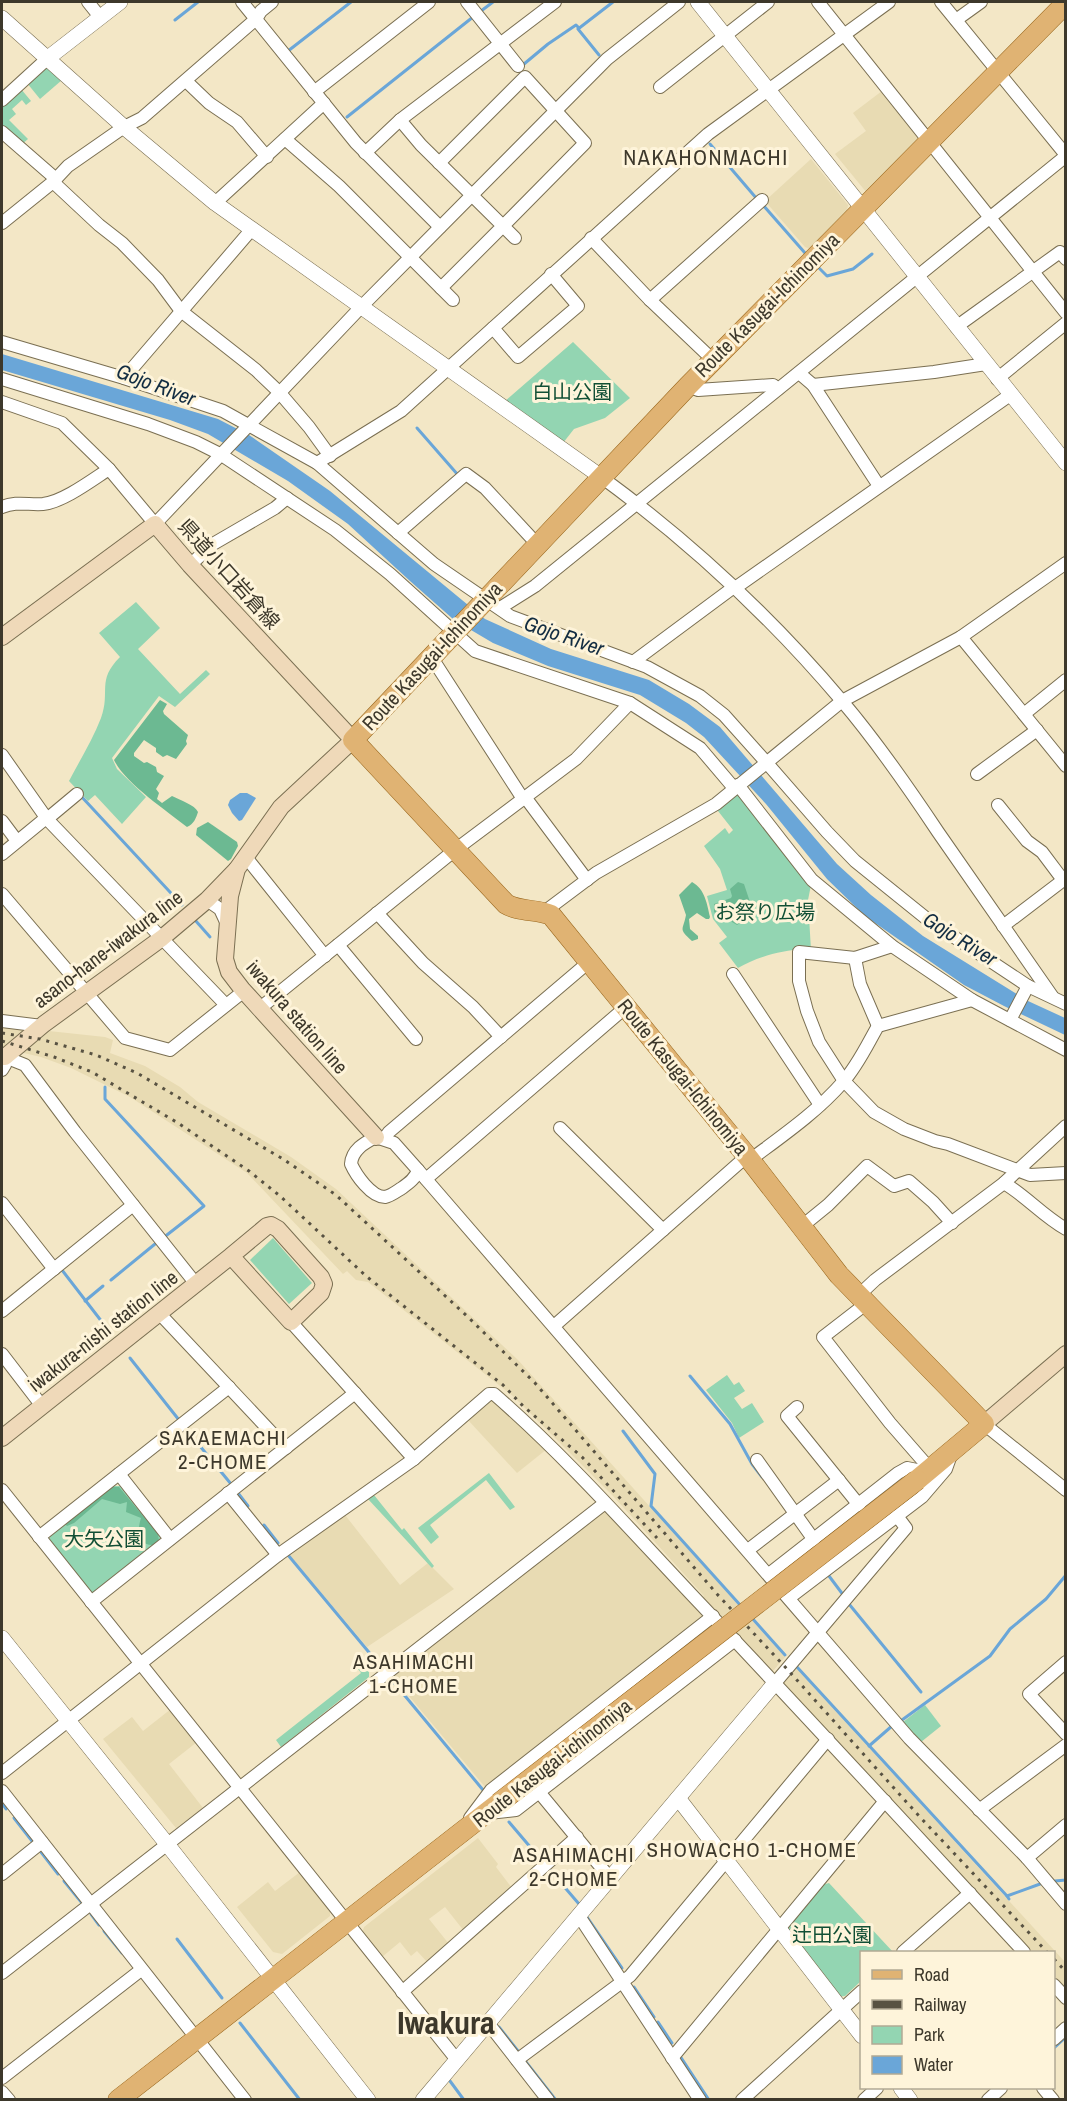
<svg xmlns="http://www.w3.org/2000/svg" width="1067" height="2101" font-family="'Archivo Narrow','Noto Sans JP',sans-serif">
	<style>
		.built { fill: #e8dbb3 }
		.green { fill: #93d5b2 }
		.forest { fill: #6cb992 }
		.water { fill: #6aa6d8 }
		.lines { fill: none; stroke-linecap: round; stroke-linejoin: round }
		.stream { stroke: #6aa6d8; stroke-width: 3 }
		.minor-casing { stroke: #7a6f52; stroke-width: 14 }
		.tertiary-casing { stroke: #7a6f52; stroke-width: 16 }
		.secondary-casing { stroke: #7a6f52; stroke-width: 18 }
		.primary-casing { stroke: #99671d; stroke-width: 21 }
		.minor { stroke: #fff; stroke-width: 12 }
		.tertiary { stroke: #fff; stroke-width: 15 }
		.secondary { stroke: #efd9b9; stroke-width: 16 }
		.primary { stroke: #e0b373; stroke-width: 20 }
		.rail { stroke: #585242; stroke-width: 3; stroke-dasharray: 3 6; stroke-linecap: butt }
		.primary-bridge-casing { stroke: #99671d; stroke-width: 21; stroke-linecap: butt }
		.primary-bridge { stroke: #e0b373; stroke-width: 20 }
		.labels { text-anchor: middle; stroke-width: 6; stroke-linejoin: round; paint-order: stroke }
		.street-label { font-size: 20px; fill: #3d382b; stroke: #fef4da }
		.park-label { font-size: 20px; fill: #114f35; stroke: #fef4da }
		.water-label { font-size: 21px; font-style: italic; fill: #132d42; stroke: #fef4da }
		.neighbourhood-label { font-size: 21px; letter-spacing: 1.5px; fill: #3d382b; stroke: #fef4da }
		.quarter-label { font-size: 22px; letter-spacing: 1.5px; fill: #3d382b; stroke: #fef4da }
		.town-label { font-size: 32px; font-weight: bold; fill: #3d382b; stroke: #fef4da }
	</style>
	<rect width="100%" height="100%" fill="#f3e7c6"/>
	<!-- built -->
	<g class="built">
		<path d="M 882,91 L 919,137 L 919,140 L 867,193 L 835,154 L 866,131 L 853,113 Z"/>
		<path d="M 811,159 L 848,205 L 847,211 L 810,249 L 805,247 L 765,201 Z"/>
		<path d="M 2,1026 L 105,1037 L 113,1040 L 110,1053 L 145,1066 L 180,1087 L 198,1102 L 291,1157 L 336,1189 L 518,1360 L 785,1657 L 772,1672 L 702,1598 L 704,1596 L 613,1496 L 514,1397 L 368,1282 L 356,1280 L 347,1271 L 343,1274 L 247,1173 L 130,1097 L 71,1068 L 41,1057 L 2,1048 Z"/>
		<path d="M 492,1401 L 496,1401 L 547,1449 L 517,1473 L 468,1420 Z"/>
		<path d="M 604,1512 L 610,1512 L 705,1616 L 485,1787 L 393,1677 Z"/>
		<path d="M 345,1515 L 400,1585 L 428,1563 L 454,1589 L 367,1647 L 288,1553 Z"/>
		<path d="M 795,1667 L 1065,1962 L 1065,1990 L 1054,1977 L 1054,1952 L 1031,1952 L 782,1683 Z"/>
		<path d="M 171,1709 L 197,1742 L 169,1764 L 203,1808 L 176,1828 L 103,1739 L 132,1717 L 143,1731 Z"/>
		<path d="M 478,1838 L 498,1864 L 496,1867 L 512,1888 L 464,1931 L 445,1907 L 429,1919 L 449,1944 L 428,1963 L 417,1951 L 411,1956 L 400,1942 L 382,1957 L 362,1933 L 364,1927 Z"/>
		<path d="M 300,1872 L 330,1911 L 330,1916 L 282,1954 L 273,1952 L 237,1907 L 268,1882 L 275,1891 Z"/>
	</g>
	<!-- green -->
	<g class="green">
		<path d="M 44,69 L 48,69 L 62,80 L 40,99 L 27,83 Z"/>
		<path d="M 21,89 L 31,101 L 26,105 L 22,100 L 12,109 L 16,114 L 9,120 L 28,139 L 21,145 L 2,128 L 2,105 Z"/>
		<path d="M 573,342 L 630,398 L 605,418 L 574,429 L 563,443 L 504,402 Z"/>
		<path d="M 136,602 L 160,628 L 138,649 L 180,694 L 206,670 L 210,674 L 175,707 L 159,696 L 112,758 L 117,769 L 146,797 L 122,824 L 95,795 L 88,801 L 69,781 C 80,760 93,739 101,718 C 111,691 96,681 120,657 L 99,633 Z"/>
		<path d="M 736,792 L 811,885 L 808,900 L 811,950 C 790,947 756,957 738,968 L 719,943 L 727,937 L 713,919 L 707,896 L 727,890 L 720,869 L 704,846 L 725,828 L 729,834 L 733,830 L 718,811 L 718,807 Z"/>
		<path d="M 273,1238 L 312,1283 L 289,1304 L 250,1260 Z"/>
		<path d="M 727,1375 L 734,1385 L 739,1382 L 745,1391 L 734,1398 L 742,1409 L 752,1403 L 764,1422 L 739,1438 L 732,1423 L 706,1390 Z"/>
		<path d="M 489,1473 L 515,1507 L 510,1510 L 486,1480 L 430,1525 L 439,1537 L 431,1544 L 418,1528 Z"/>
		<path d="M 112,1486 L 120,1486 L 160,1535 L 160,1541 L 95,1592 L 88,1592 L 48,1543 L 50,1536 Z"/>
		<path d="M 374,1495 L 402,1530 L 404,1528 L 434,1566 L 432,1568 L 368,1499 Z"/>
		<path d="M 361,1662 L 369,1672 L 369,1677 L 281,1747 L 276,1740 L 361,1673 L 356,1666 Z"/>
		<path d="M 925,1705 L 941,1726 L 921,1742 L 903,1722 Z"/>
		<path d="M 829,1883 L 893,1952 L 862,1952 L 861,1981 L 845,1996 L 837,1997 L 788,1931 L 789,1923 L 822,1885 Z"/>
	</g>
	<!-- forest -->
	<g class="forest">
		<path d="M 160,700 L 167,704 L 163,711 L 164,714 L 188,735 L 186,741 L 187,744 L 176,759 L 167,755 L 163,757 L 156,752 L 156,748 L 144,740 L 134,753 L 134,756 L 144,763 L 147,762 L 156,767 L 157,772 L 164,776 L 156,789 L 159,793 L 157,799 L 162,803 L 172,796 C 180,800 195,805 198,812 C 196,818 194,824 187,827 C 167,811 125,783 114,760 Z"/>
		<path d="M 208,822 L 237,842 L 238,846 L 231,859 L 228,861 L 196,835 L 197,828 Z"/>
		<path d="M 692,882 C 705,889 707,904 710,917 L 709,919 L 706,919 L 697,913 L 689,919 L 690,929 L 698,936 L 698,939 L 692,941 C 678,928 683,931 686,915 L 679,895 Z"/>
		<path d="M 738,882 L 744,884 L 750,902 L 751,916 L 737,925 L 732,922 L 728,915 L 719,916 L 714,912 L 714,904 L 731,898 L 732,896 L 730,889 Z"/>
		<path d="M 112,1487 L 119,1487 L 158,1534 L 159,1541 L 154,1545 C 137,1546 137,1530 141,1518 L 126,1512 L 127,1502 L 120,1504 L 102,1499 L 74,1523 L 67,1526 L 65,1524 Z"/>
	</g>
	<!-- water -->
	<g class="water">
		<path d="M 2,354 L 218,419 L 249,435 L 330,491 L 485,619 L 551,649 L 649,680 L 689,704 L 720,727 L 837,864 L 871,895 L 923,936 L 1028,1001 L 1065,1018 L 1065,1035 L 1004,1006 L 964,985 L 865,916 L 827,879 L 766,804 L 704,737 L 686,723 L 640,695 L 548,666 L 493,643 L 471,630 L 453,619 L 410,581 L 348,524 L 288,481 L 208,434 L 170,420 L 2,370 Z"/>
		<path d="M 240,793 L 247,793 L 256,798 L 242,820 L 239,821 L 232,813 L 228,805 L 230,800 Z"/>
	</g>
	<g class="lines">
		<!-- stream -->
		<g class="stream">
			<path d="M 481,11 L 493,2"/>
			<path d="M 175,20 L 198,2"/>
			<path d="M 288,51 L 351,2"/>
			<path d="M 599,55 L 578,29 L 613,2"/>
			<path d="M 524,64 L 548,44 L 576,25 L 579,28"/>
			<path d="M 347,117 L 473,17"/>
			<path d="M 710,144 L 757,199"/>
			<path d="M 763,205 L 805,253"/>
			<path d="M 819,268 L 827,276 L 853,269 L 872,254"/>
			<path d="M 417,428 L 458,475"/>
			<path d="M 80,795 L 182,905"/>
			<path d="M 195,920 L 210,937"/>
			<path d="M 105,1087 L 105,1099 L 204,1206 L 163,1238"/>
			<path d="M 62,1270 L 109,1331"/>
			<path d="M 111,1280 L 155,1244"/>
			<path d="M 85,1301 L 103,1286"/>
			<path d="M 130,1358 L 179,1420"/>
			<path d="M 690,1376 L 730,1424 L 752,1464 L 762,1477"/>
			<path d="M 186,1429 L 231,1484"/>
			<path d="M 623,1431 L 655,1474 L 651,1506 L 741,1606"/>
			<path d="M 238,1493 L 248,1506"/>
			<path d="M 264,1525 L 278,1543"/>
			<path d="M 288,1555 L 382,1668"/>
			<path d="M 829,1576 L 844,1596"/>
			<path d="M 849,1604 L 921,1692"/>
			<path d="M 752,1618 L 785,1655"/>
			<path d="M 797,1667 L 1007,1896"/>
			<path d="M 391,1679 L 483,1790"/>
			<path d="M 902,1720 L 990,1656 L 1010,1629 L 1046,1599 L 1066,1575"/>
			<path d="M 869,1746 L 892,1726"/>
			<path d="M 2,1803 L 6,1809"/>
			<path d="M 14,1818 L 32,1841"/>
			<path d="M 509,1822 L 543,1862"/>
			<path d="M 41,1852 L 58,1874"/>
			<path d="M 549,1869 L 579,1904"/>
			<path d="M 64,1881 L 82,1903"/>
			<path d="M 1055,1881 L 1066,1880"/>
			<path d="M 1009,1899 L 1007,1896 L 1040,1884"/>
			<path d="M 91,1914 L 99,1925"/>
			<path d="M 587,1917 L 622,1968"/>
			<path d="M 104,1931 L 122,1953"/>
			<path d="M 177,1939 L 222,1998"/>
			<path d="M 634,1987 L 654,2017"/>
			<path d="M 658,2022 L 672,2043"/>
			<path d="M 240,2023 L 300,2100"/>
			<path d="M 499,2027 L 518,2051"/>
			<path d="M 1054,2048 L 1066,2037"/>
			<path d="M 680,2056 L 709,2100"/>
			<path d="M 526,2062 L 555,2099"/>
			<path d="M 450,2081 L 464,2100"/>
		</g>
		<defs>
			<g id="minor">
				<path d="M 88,2 L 100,17"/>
				<path d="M 242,2 L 356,143 L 440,227"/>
				<path d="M 467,2 L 518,66"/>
				<path d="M 818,2 L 1066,313"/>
				<path d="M 941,2 L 1066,155"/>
				<path d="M 956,20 L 981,2"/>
				<path d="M 186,81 L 209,103 L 237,122 L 267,157"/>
				<path d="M 660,87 L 768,2"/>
				<path d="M 314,92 L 429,2"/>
				<path d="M 2,100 L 48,58"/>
				<path d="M 2,132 L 56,179"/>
				<path d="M 285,139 L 339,186 L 441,288 L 503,226 L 421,145 L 400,120"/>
				<path d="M 365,153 L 400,120 L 555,2"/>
				<path d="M 439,163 L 525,77 L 585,143 L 503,226 L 515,238"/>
				<path d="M 53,182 L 99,225 L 122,243 L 158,280 L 181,311 L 256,370 L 279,392 L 309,427 L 330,456"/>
				<path d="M 215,203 L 324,103"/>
				<path d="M 2,223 L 53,182 L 68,166 L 124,127 L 142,118 L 256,19 L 261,11 L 272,2"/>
				<path d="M 591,238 L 650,300 L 713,360"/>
				<path d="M 441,288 L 453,300"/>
				<path d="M 650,300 L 762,200"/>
				<path d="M 956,327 L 1060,252 L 1066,259"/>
				<path d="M 493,328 L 518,357 L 578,306 L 551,274"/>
				<path d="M 2,342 L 124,378 L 223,411 L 317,463 L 434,564 L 510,616 L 647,667 L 700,696 L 724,715 L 766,762 L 827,832 L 855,861 L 927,919 L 1028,986 L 1066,1004"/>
				<path d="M 799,373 L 813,385 L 879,486"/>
				<path d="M 124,378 L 252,229"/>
				<path d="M 2,379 L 148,424 L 196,442 L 220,454 L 335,530 L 390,574 L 475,651 L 630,703 L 700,748 L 734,788"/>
				<path d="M 997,379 L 1066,323"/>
				<path d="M 813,385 L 934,372 L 986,364"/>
				<path d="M 688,386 L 698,390 L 773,385 L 778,389"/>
				<path d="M 2,402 L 62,423 L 109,469 L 155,524 L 362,306 L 607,59 L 679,2"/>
				<path d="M 317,463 L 401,411 L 708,134 L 889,2"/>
				<path d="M 600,476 C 689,541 771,617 842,701 C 877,742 908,787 938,832 C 976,887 1014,942 1052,996"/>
				<path d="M 2,507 C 16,501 28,505 43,504 C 63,502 92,480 109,469"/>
				<path d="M 398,533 L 466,474 L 485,488 L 537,544"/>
				<path d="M 190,565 L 213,544 L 275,508 L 287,498"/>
				<path d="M 735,588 L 1010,395"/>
				<path d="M 500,608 L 535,586 L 1066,156"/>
				<path d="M 961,637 L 1066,766"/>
				<path d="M 432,658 L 523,799"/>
				<path d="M 633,662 L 734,587"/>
				<path d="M 1024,714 L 1066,680"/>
				<path d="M 2,755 L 47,819 L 226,1005"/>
				<path d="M 977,774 L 1037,730"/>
				<path d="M 738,785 L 812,880 L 892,946 L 972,1000 L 1066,1050"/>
				<path d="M 525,797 L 587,880"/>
				<path d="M 998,805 L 1027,841 L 1042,852 L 1063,880"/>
				<path d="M 47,819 L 77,794"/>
				<path d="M 2,821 L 17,841"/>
				<path d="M 2,854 L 46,818"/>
				<path d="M 245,856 L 325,956"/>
				<path d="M 2,894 L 125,1038 L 170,1050 L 244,991"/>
				<path d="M 207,900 L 220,909 L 227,924"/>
				<path d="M 544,912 L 596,873 L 716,804 L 842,701 L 961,637 L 1066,563"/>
				<path d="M 377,913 L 423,963 L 473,1007 L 501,1037"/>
				<path d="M 1003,926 L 1066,878"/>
				<path d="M 338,945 L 416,1039"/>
				<path d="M 892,946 L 855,958 L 799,952 L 799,981 L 807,1011 L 819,1042 L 844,1081 L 874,1112 L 904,1129 L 935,1141 L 948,1144 L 1030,1175 L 1066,1173"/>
				<path d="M 855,958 L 860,984 L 878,1026"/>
				<path d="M 733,974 L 820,1105"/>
				<path d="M 259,1009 L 455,850 L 576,759 L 630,703"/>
				<path d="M 1010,1020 L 1028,986"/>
				<path d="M 2,1021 L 42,1026"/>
				<path d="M 2,1070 L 5,1065 L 5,1057 L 25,1065 L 75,1132 L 196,1284"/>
				<path d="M 560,1128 L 663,1230"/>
				<path d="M 376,1137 L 394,1143 L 418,1170 C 416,1178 409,1183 402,1188 C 397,1191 391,1196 385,1197 C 371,1197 356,1175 351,1164 C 352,1150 364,1143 376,1137 Z"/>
				<path d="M 384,1139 L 389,1132 L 590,961"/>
				<path d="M 750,1160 C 782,1136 817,1112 843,1082 C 858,1065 867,1045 878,1026 L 972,1000"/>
				<path d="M 418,1170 L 909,1738 L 1027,1858 L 1066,1904"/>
				<path d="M 426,1179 L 626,1007"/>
				<path d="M 1004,1183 C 1026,1196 1043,1216 1066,1229"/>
				<path d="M 2,1203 L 54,1269"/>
				<path d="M 801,1227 L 828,1205 L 867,1166 L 894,1186 L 909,1181 L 933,1202 L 952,1223"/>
				<path d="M 859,1295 L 875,1280 L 1004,1183 L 1066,1126"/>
				<path d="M 867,1303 L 823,1337 L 890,1423 L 931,1470"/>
				<path d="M 2,1311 L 133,1205"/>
				<path d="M 159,1313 L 286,1448"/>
				<path d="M 291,1322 L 414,1459"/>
				<path d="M 554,1326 L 747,1156"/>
				<path d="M 2,1354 L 42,1406"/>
				<path d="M 797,1407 L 787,1416 L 859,1505"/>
				<path d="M 984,1424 L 1066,1490"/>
				<path d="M 757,1460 L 814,1540"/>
				<path d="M 119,1474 L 170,1539"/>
				<path d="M 2,1490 L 457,2060"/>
				<path d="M 228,1493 L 278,1555"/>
				<path d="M 39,1537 L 229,1387"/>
				<path d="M 748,1550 L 839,1480"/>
				<path d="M 769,1574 L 898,1473 L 907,1468 L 927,1472"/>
				<path d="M 789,1598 L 922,1497 L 946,1469 L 951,1455"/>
				<path d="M 91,1602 L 355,1393"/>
				<path d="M 1066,1662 L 1029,1694 L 1066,1734"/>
				<path d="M 775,1683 L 906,1528 L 897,1516"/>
				<path d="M 2,1773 L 278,1555 L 414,1459 L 489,1394 L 494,1394 C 564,1455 627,1526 691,1594 C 803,1712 913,1832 1024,1952"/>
				<path d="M 2,1791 L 245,2100"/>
				<path d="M 539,1792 L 610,1878"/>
				<path d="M 979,1810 L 1066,1745"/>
				<path d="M 489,1813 L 516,1810 L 735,1640"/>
				<path d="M 470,1818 L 491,1790 L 713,1616"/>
				<path d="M 1027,1858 L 1066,1825"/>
				<path d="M 2,1874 L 42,1842"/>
				<path d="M 579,1916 L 700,2100"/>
				<path d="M 903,1952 L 970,1893"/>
				<path d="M 2,1973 L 605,1503"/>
				<path d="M 1054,1985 L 1066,1998"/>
				<path d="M 402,1992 L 577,1837"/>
				<path d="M 488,2023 L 548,2100"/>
				<path d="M 1054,2039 L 1066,2028"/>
				<path d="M 672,2058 L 885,1801"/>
				<path d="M 517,2060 L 630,1976 L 828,1739"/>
				<path d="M 2,2078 L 141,1970"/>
				<path d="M 1043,2088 L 1053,2100"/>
				<path d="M 2,2092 L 9,2100"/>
				<path d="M 742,2100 L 862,1991"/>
				<path d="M 864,2100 L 877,2088"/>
				<path d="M 988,2100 L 1001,2088"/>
			</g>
			<g id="tertiary">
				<path d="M 698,2 L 1066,463"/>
				<path d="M 2,18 L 124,127 L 215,203 L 600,476"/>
				<path d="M 48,58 L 120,2"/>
				<path d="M 2,1638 L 167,1844 L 368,2100"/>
				<path d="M 678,1798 L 862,2036"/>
				<path d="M 901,2088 L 910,2100"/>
				<path d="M 423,2100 L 775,1683"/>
			</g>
			<g id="secondary">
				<path d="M 2,637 L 155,524 L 190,565 L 353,740 L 281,807 L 237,869 L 230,896 L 225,959 L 229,972 L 242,989 L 376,1137"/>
				<path d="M 2,1057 L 5,1057 L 44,1024 L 162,938 L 207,900 L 236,870"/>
				<path d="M 984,1424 L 1066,1354"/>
				<path d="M 2,1438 L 231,1256 L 267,1226 L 271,1225 L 278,1229 L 321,1277 L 324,1284 L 321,1293 L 291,1322 L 231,1256"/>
			</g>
			<g id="primary">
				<path d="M 917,1480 L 984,1424 L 839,1275 L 747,1156 L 551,915 C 537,909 519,912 506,904 L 353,740 L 688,386 L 1066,3"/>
				<path d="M 118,2100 L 499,1803"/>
			</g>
		</defs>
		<!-- minor casing -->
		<use href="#minor" class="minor-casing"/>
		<!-- tertiary casing -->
		<use href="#tertiary" class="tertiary-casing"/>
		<!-- secondary casing -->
		<use href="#secondary" class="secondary-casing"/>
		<!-- primary casing -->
		<use href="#primary" class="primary-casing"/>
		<!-- minor -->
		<use href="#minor" class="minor"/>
		<!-- tertiary -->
		<use href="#tertiary" class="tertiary"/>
		<!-- secondary -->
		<use href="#secondary" class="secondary"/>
		<!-- primary -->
		<use href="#primary" class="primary"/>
		<!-- rail -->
		<g class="rail">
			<path d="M 2,1033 L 40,1039 L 96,1055 L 137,1073 L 283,1159 L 336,1195 L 468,1317 L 535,1383 L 717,1594 L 787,1669 L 919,1816 L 1047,1952"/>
			<path d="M 2,1041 L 54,1057 L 92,1072 L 178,1123 L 249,1171 L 280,1196 L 366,1276 L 503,1385 L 523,1406 L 582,1457 L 657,1538"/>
			<path d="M 1054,1959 L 1066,1972"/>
		</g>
		<defs>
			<path id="primary-bridge" d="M 499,1803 L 917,1480"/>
		</defs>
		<!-- primary-bridge casing -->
		<use href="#primary-bridge" class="primary-bridge-casing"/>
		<!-- primary-bridge -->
		<use href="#primary-bridge" class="primary-bridge"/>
	</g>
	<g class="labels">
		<!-- street labels -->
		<g class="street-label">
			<text transform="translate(767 305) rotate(-45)" y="7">Route Kasugai-Ichinomiya</text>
			<text transform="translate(229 574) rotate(48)" y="7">県道小口岩倉線</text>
			<text transform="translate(432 656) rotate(-47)" y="7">Route Kasugai-Ichinomiya</text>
			<text transform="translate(108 949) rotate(-37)" y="7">asano-hane-iwakura line</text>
			<text transform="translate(297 1017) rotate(49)" y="7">iwakura station line</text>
			<text transform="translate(683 1077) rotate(51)" y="7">Route Kasugai-Ichinomiya</text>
			<text transform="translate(103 1331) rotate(-38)" y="7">iwakura-nishi station line</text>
			<text transform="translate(552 1763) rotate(-38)" y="7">Route Kasugai-ichinomiya</text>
		</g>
		<!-- park labels -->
		<g class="park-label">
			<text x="572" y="399">白山公園</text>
			<text x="765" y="919">お祭り広場</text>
			<text x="104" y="1546">大矢公園</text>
			<text x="832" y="1942">辻田公園</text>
		</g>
		<!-- water labels -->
		<g class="water-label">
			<text transform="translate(156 385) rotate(21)" y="7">Gojo River</text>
			<text transform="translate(564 636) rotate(19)" y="7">Gojo River</text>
			<text transform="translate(960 939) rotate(32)" y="7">Gojo River</text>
		</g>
		<!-- neighbourhood labels -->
		<g class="neighbourhood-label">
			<text x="223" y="1445">SAKAEMACHI<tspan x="223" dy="24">2-CHOME</tspan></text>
			<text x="414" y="1669">ASAHIMACHI<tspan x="414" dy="24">1-CHOME</tspan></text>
			<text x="752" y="1857">SHOWACHO 1-CHOME</text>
			<text x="574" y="1862">ASAHIMACHI<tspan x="574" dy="24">2-CHOME</tspan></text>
		</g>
		<!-- quarter labels -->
		<g class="quarter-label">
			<text x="706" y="165">NAKAHONMACHI</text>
		</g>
		<!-- town labels -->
		<g class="town-label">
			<text x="446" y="2034">Iwakura</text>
		</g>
	</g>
	<!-- border -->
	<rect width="1067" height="2101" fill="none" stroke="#3d382b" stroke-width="6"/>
	<!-- legend -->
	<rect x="860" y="1951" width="195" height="138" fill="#fef4da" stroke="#b1a994" stroke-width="1.5"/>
	<rect x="872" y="1970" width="30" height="9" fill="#e0b373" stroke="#b1a994" stroke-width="1.5"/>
	<text x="914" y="1981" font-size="18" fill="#3d382b">Road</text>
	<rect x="872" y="2000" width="30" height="9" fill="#585242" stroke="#b1a994" stroke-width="1.5"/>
	<text x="914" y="2011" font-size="18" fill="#3d382b">Railway</text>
	<rect x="872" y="2026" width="30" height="18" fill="#93d5b2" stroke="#b1a994" stroke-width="1.5"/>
	<text x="914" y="2041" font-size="18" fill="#3d382b">Park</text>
	<rect x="872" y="2056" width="30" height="18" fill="#6aa6d8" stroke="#b1a994" stroke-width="1.5"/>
	<text x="914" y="2071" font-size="18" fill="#3d382b">Water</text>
</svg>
